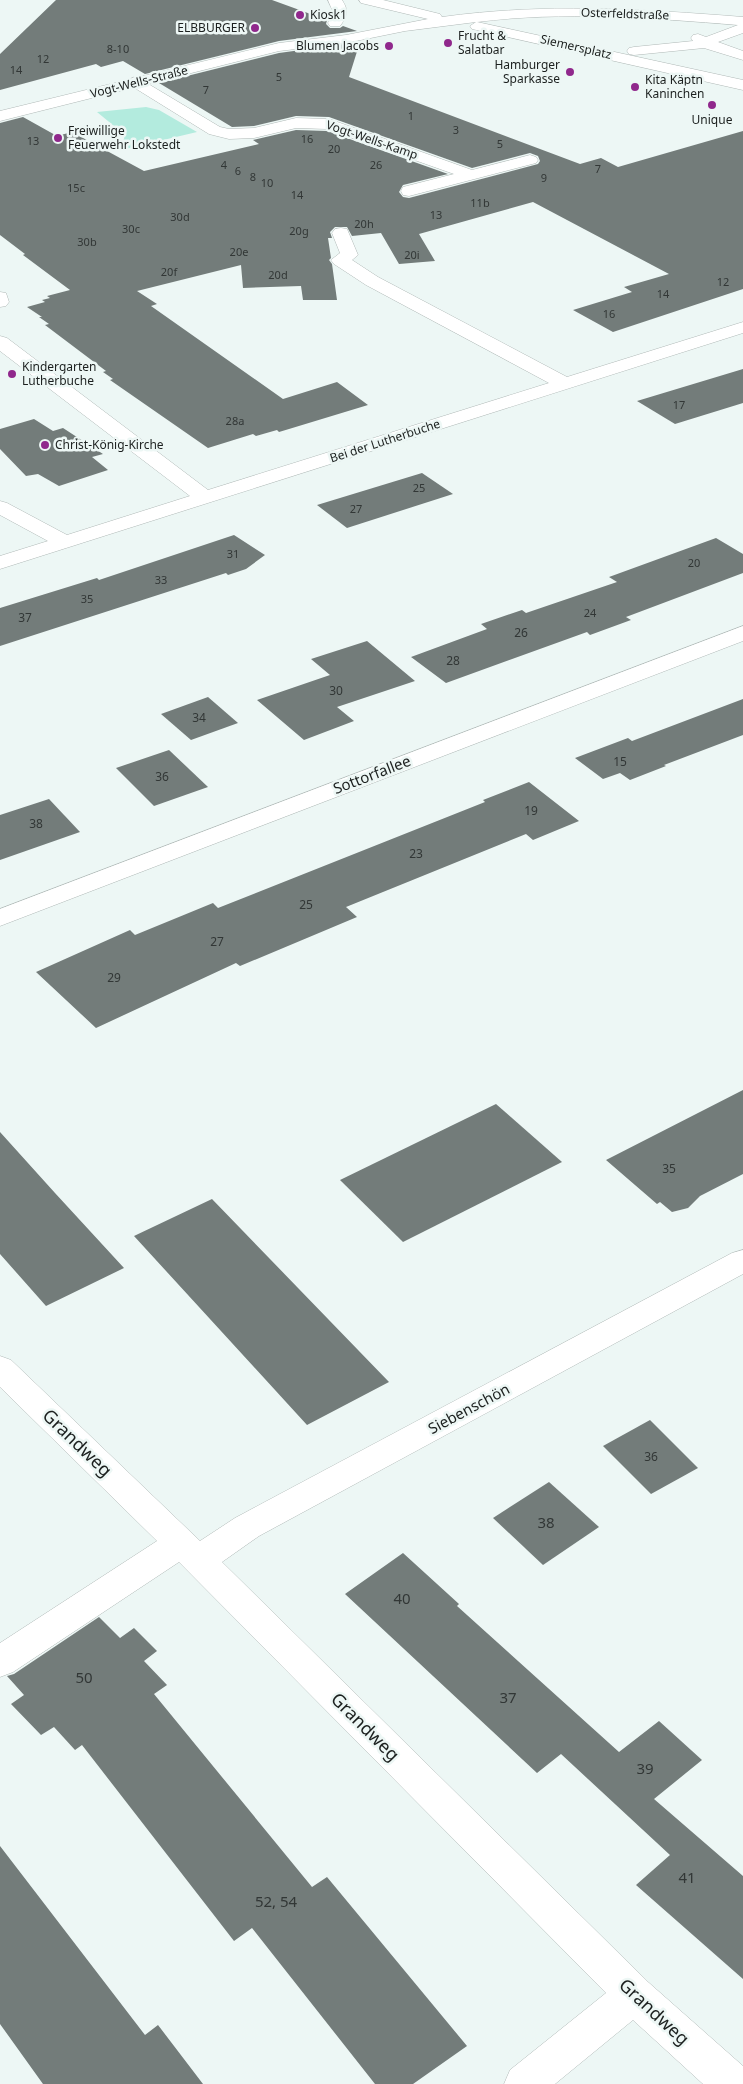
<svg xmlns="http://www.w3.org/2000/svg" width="743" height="2084" font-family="'Noto Sans',sans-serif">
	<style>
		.green { fill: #b3ebde }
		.building { fill: #737c7a }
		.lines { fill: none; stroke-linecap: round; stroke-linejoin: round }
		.minor-casing { stroke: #b0b9b7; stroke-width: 1 }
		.major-casing { stroke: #b0b9b7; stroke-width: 1 }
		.minor { fill: #fff; fill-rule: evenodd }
		.major { fill: #fff; fill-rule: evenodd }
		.poi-dot { fill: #90288c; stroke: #edf7f5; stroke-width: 2 }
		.labels { text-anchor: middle; stroke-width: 5; stroke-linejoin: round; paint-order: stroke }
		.far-number-label { font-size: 11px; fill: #323736 }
		.far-street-label { font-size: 12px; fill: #1c201f; stroke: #edf7f5 }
		.far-poi-label { font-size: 12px; fill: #1c201f; stroke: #edf7f5; text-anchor: start }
		.number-label { font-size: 12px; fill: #323736 }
		.street-label { font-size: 15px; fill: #1c201f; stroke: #edf7f5 }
		.near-number-label { font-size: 15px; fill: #323736 }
		.near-street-label { font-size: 18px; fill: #1c201f; stroke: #edf7f5 }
	</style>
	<rect width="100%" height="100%" fill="#edf7f5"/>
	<!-- green -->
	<path class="green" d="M 146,107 L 159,110 L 197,132 L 121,150 L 125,135 L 97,112 Z"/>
	<!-- building -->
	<g class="building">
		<path d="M 56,0 L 272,0 L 327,20 L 326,24 L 330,28 L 340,28 L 343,26 L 357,31 L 279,41 L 145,74 L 123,61 L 101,67 L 96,64 L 0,90 L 0,54 Z"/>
		<path d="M 360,42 L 349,77 L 580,164 L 601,158 L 618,167 L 743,131 L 743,289 L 613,332 L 573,310 L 632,292 L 624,287 L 669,274 L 533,202 L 419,234 L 435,261 L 399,264 L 381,233 L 352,236 L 347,227 L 335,227 L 330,232 L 332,238 L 328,238 L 331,258 L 329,260 L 332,264 L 337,300 L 303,300 L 301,286 L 243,288 L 241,265 L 137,291 L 157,304 L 151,306 L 283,399 L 337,382 L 368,405 L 289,429 L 279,432 L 277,430 L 256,436 L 253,434 L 208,448 L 110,380 L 113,379 L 103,372 L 106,371 L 45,325 L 49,324 L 39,317 L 42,317 L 27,307 L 45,302 L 42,300 L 50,298 L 47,296 L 70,290 L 23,255 L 25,254 L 0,235 L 0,123 L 23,117 L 57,136 L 72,132 L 144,171 L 259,144 L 253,140 L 296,130 L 327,131 L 448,174 L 403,185 L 399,192 L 403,197 L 409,198 L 538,164 L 540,161 L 538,156 L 530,153 L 472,168 L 329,117 L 296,116 L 254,126 L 232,127 L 159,83 L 279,53 Z"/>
		<path d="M 743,369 L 743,403 L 675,424 L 637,401 Z"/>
		<path d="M 34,419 L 53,431 L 63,428 L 103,454 L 92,457 L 108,470 L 59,486 L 38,474 L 26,476 L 0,449 L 0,429 Z"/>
		<path d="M 422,473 L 453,494 L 347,528 L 317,505 Z"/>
		<path d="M 234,535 L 265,555 L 246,569 L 228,575 L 226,573 L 0,646 L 0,608 L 97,578 L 99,580 Z"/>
		<path d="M 716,538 L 743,554 L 743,573 L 626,617 L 631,620 L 590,635 L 587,632 L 446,683 L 411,657 L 487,629 L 481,624 L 522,610 L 526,613 L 617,582 L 609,577 Z"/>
		<path d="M 367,641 L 415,681 L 337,707 L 354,721 L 304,740 L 257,700 L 330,675 L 311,659 Z"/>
		<path d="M 208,697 L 238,723 L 191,740 L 161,714 Z"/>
		<path d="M 743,699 L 743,735 L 664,765 L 666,766 L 630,780 L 620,773 L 603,779 L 575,758 L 628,738 L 632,741 Z"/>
		<path d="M 169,750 L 208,787 L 154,806 L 116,768 Z"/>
		<path d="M 529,782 L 579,821 L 533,840 L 526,834 L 346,907 L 357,917 L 240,966 L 236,963 L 96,1028 L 36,972 L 130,930 L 135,935 L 213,903 L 218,908 L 485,802 L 483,800 Z"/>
		<path d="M 49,799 L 80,832 L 0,860 L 0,815 Z"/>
		<path d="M 743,1090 L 743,1174 L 700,1196 L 688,1208 L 672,1212 L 660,1202 L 657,1204 L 606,1160 Z"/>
		<path d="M 496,1104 L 562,1162 L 403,1242 L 340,1180 Z"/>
		<path d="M 0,1132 L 55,1193 L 124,1268 L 46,1306 L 0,1254 Z"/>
		<path d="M 212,1199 L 299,1289 L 389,1382 L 307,1425 L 134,1236 Z"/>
		<path d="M 650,1420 L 698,1468 L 651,1494 L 603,1446 Z"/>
		<path d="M 549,1482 L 599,1527 L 543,1565 L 493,1518 Z"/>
		<path d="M 403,1553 L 459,1604 L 457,1606 L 619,1752 L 659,1721 L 702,1760 L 654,1799 L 743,1876 L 743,1979 L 636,1885 L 670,1855 L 561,1754 L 537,1773 L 345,1594 Z"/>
		<path d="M 99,1617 L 120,1638 L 134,1628 L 157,1651 L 144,1661 L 167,1685 L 154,1694 L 312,1887 L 327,1877 L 467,2046 L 413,2084 L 375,2084 L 252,1928 L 234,1941 L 82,1745 L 75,1750 L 54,1727 L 41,1735 L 11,1704 L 24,1695 L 7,1676 L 14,1674 Z"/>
		<path d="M 0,1846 L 145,2035 L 158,2025 L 203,2084 L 43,2084 L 0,2024 Z"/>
	</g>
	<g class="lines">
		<defs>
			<g id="minor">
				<path d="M 135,77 L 140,79 L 220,127 L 229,129 L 254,128 L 296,118 L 329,119 L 472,170 L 530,155 L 536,157 L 538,160 L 536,163 L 409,196 L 403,195 L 401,191 L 403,187 L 454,174 L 327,129 L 296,128 L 254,138 L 229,139 L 209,134 L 130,85 L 127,82 L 130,79 Z"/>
				<path d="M 341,228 L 347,229 L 358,255 L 352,260 L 378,277 L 567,377 L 743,322 L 743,333 L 0,569 L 0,556 L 48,541 L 0,515 L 0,501 L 7,503 L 67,535 L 190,496 L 0,351 L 0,336 L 7,338 L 208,490 L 549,383 L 366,285 L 334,264 L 331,260 L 340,253 L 332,233 L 335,229 Z"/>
				<path d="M 0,292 L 6,293 L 9,302 L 6,306 L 0,307 Z"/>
				<path d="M 743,626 L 743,641 L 0,926 L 0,909 Z"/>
				<path d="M 743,1250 L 743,1274 L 259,1536 L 222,1562 L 648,1982 L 743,2066 L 743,2084 L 703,2084 L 633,2020 L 555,2084 L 504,2084 L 510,2070 L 606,1993 L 179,1562 L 13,1672 L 0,1677 L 0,1643 L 157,1541 L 0,1387 L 0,1356 L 11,1360 L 200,1541 L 235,1518 L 732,1253 Z"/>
			</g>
			<g id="major">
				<path d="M 328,0 L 342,0 C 349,10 347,17 340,26 L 330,26 L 328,23 L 333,12 Z"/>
				<path d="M 359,0 L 383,0 L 440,14 L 442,17 C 542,3 642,9 743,17 L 743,33 L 718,42 L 743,51 L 743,60 L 704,48 L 634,55 L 629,54 L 627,51 L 629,48 L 634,47 L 693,41 L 691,38 L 693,35 L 698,34 L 706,37 L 738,25 C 651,18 564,11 477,22 L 743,80 L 743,90 L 472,29 L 470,26 L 476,22 L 405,31 L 346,43 L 279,51 L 0,121 L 0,111 L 279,43 L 346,35 L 428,19 L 361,3 Z"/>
			</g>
		</defs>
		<!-- minor casing -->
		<use href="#minor" class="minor-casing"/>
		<!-- major casing -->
		<use href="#major" class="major-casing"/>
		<!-- minor -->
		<use href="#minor" class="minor"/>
		<!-- major -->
		<use href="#major" class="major"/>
	</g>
	<!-- markers -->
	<g class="poi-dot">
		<circle cx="300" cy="15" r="5"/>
		<circle cx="255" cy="28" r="5"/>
		<circle cx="448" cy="43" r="5"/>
		<circle cx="389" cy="46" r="5"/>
		<circle cx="570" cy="72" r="5"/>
		<circle cx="635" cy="87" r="5"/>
		<circle cx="712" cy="105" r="5"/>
		<circle cx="58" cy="138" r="5"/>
		<circle cx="12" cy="374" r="5"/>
		<circle cx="45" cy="445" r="5"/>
	</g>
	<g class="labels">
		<!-- far-number labels -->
		<g class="far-number-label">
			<text x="118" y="53">8-10</text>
			<text x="43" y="63">12</text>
			<text x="16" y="74">14</text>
			<text x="279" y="81">5</text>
			<text x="206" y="94">7</text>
			<text x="411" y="120">1</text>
			<text x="456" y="134">3</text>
			<text x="307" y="143">16</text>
			<text x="33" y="145">13</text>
			<text x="500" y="148">5</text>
			<text x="334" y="153">20</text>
			<text x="224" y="169">4</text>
			<text x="376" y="169">26</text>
			<text x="598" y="173">7</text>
			<text x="238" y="175">6</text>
			<text x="253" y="181">8</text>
			<text x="544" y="182">9</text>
			<text x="267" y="187">10</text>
			<text x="76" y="192">15c</text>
			<text x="297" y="199">14</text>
			<text x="480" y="207">11b</text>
			<text x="436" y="219">13</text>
			<text x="180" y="221">30d</text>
			<text x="364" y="228">20h</text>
			<text x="131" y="233">30c</text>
			<text x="299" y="235">20g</text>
			<text x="87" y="246">30b</text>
			<text x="239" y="256">20e</text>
			<text x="412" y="259">20i</text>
			<text x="169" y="276">20f</text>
			<text x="278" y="279">20d</text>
			<text x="723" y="286">12</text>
			<text x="663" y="298">14</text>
			<text x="609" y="318">16</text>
			<text x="679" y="409">17</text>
			<text x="235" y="425">28a</text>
			<text x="419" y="492">25</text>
			<text x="356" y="513">27</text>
			<text x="233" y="558">31</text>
			<text x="694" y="567">20</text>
			<text x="161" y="584">33</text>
			<text x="87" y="603">35</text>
			<text x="590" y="617">24</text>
		</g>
		<!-- far-street labels -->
		<g class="far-street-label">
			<text transform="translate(625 14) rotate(2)" y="4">Osterfeldstraße</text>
			<text transform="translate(576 47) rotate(13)" y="4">Siemersplatz</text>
			<text transform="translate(139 82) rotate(-14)" y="4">Vogt-Wells-Straße</text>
			<text transform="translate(372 140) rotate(19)" y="4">Vogt-Wells-Kamp</text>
			<text transform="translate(385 441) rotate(-18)" y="4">Bei der Lutherbuche</text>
		</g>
		<!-- far-poi labels -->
		<g class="far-poi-label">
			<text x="310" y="19">Kiosk1</text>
			<text x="245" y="32" text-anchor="end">ELBBURGER</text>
			<text x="458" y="40">Frucht &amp;<tspan x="458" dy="14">Salatbar</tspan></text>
			<text x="379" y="50" text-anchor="end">Blumen Jacobs</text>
			<text x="560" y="69" text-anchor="end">Hamburger<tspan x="560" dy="14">Sparkasse</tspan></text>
			<text x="645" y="84">Kita Käptn<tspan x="645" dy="14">Kaninchen</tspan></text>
			<text x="712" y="124" text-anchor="middle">Unique</text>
			<text x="68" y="135">Freiwillige<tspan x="68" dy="14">Feuerwehr Lokstedt</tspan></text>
			<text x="22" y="371">Kindergarten<tspan x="22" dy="14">Lutherbuche</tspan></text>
			<text x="55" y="449">Christ-König-Kirche</text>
		</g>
		<!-- number labels -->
		<g class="number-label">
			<text x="25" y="622">37</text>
			<text x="521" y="637">26</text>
			<text x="453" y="665">28</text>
			<text x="336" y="695">30</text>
			<text x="199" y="722">34</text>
			<text x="620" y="766">15</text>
			<text x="162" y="781">36</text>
			<text x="531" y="815">19</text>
			<text x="36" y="828">38</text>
			<text x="416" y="858">23</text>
			<text x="306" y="909">25</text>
			<text x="217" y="946">27</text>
			<text x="114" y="982">29</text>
			<text x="669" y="1173">35</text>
			<text x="651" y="1461">36</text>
		</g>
		<!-- street labels -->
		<g class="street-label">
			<text transform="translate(372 775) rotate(-21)" y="5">Sottorfallee</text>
			<text transform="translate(469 1409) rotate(-28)" y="5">Siebenschön</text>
		</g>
		<!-- near-number labels -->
		<g class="near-number-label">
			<text x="546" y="1528">38</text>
			<text x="402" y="1604">40</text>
			<text x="84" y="1683">50</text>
			<text x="508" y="1703">37</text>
			<text x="645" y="1774">39</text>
			<text x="687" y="1883">41</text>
			<text x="276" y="1907">52, 54</text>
		</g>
		<!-- near-street labels -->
		<g class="near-street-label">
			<text transform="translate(77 1443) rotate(44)" y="6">Grandweg</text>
			<text transform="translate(365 1727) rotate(45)" y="6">Grandweg</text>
			<text transform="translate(654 2012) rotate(43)" y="6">Grandweg</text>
		</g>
	</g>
</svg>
